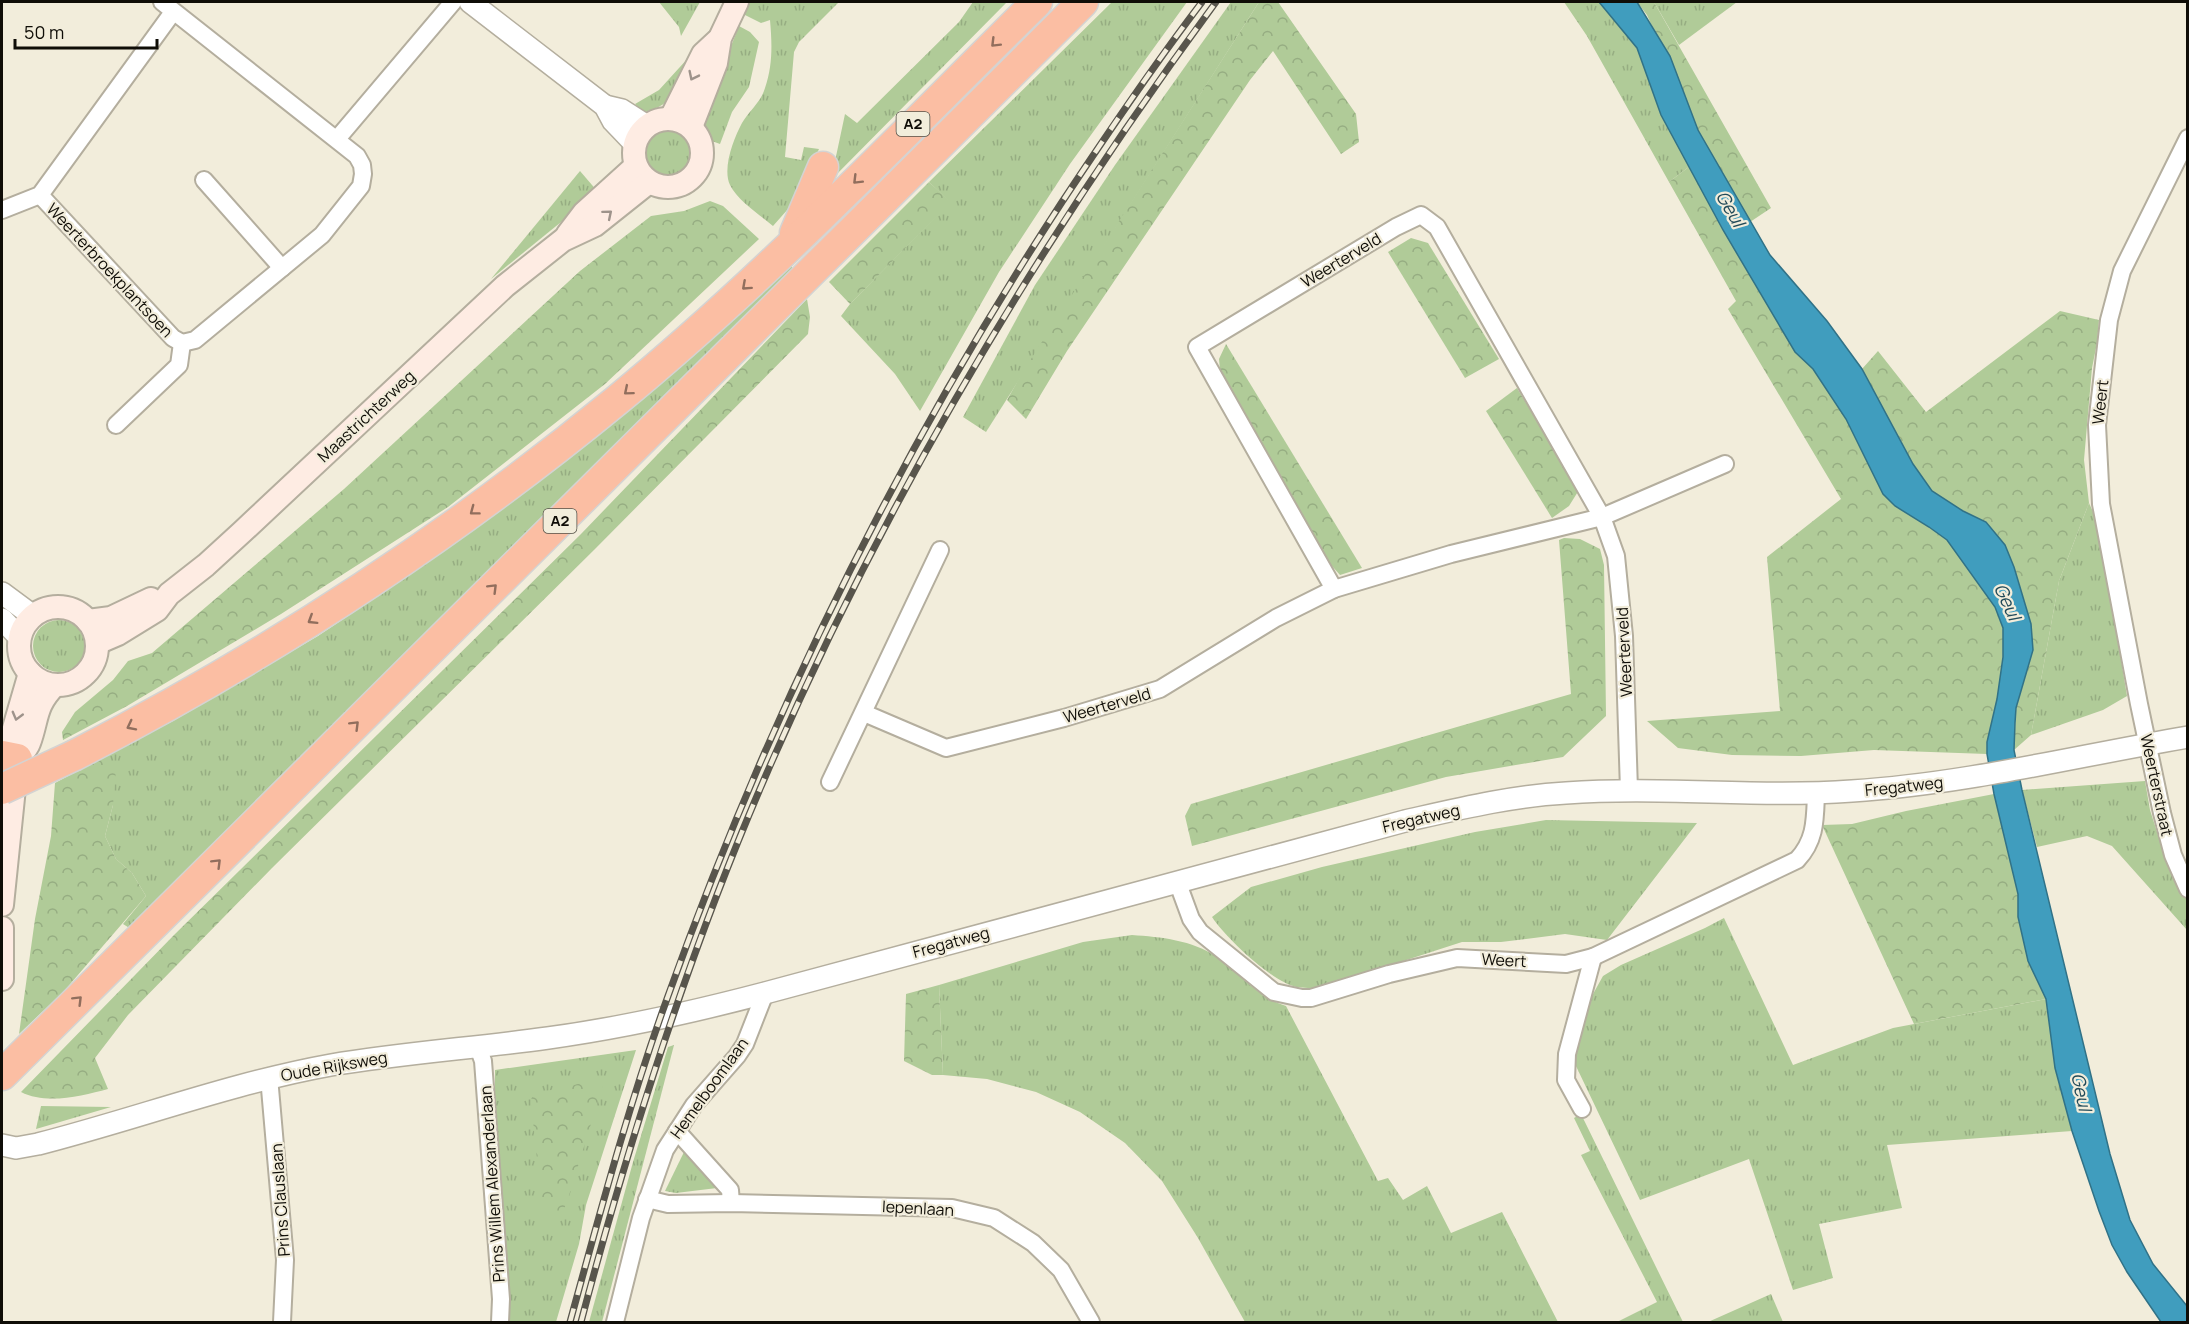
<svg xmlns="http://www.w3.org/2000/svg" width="2189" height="1324" font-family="Manrope,sans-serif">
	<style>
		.grass { fill: url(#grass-tufts) }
		.forest { fill: url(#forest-crowns) }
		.water { fill: #409dbe; stroke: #317287; stroke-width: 1.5 }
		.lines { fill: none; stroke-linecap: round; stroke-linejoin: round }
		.minor-casing { stroke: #b4ae9e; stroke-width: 20 }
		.tertiary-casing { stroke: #b4ae9e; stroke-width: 24 }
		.secondary-casing { stroke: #b4ae9e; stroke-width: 26 }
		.motorway-casing { stroke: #d4d3d2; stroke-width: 33 }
		.minor { stroke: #fff; stroke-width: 16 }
		.tertiary { stroke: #fff; stroke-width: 21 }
		.secondary { stroke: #feece3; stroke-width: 22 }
		.motorway { stroke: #fbbea3; stroke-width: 30 }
		.rail-casing { stroke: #58554c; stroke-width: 7 }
		.rail { stroke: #f2eddb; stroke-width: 4.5; stroke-dasharray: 14; stroke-linecap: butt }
		.motorway-bridge-casing { stroke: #d4d3d2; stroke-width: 33; stroke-linecap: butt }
		.motorway-bridge { stroke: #fbbea3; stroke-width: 30 }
		.oneway { stroke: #916e5d }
		.oneway2 { stroke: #9e938b }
		.labels { text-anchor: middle; stroke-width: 4.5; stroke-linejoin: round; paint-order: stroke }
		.shield { fill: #f2eddb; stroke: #535047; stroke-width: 1.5 }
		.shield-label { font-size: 15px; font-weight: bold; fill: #0f0d07 }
		.street-label { font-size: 16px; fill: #0f0d07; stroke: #f2eddb }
		.water-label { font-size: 18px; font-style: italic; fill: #214a59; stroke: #f2eddb }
	</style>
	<defs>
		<pattern id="grass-tufts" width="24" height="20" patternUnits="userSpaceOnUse" patternTransform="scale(1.5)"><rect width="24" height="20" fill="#b0cb98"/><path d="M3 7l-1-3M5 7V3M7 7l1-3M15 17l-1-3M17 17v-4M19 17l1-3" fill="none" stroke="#96ad82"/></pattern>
		<pattern id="forest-crowns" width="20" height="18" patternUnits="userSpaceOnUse" patternTransform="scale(1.5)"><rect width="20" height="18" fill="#b0cb98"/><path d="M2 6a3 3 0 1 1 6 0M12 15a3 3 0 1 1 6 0" fill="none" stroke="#96ad82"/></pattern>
	</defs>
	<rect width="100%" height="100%" fill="#f2eddb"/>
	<!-- grass -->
	<g class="grass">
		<path d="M 659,2 L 700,2 L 681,36 L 679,27 Z"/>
		<path d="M 749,2 L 839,2 L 799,42 L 794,52 L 785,157 L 801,160 L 804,147 L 819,149 L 796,200 L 773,226 C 759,214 738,201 730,185 C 722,168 734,138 742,123 C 749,111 761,102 765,88 C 773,65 772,43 770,20 L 761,23 L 743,14 Z"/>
		<path d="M 973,2 L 1007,2 L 831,180 L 845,114 L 857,123 L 959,22 Z"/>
		<path d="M 1112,2 L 1187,2 L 1070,164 L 999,272 L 920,411 L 895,374 L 841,316 L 850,304 L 950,202 L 929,182 Z"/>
		<path d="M 1231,2 L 1259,2 L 986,432 L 963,417 L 1035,285 L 1115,165 Z"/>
		<path d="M 1564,2 L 1599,2 L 1637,48 L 1661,115 L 1690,166 L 1669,182 L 1587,36 Z"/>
		<path d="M 1654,2 L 1737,2 L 1679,45 Z"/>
		<path d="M 739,26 L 750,32 L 759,42 L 749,87 L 732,112 L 720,144 L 709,140 L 704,119 L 706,109 Z"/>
		<path d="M 689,57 C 677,85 676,106 643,112 L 635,104 L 659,90 Z"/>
		<circle cx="668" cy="153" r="22"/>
		<path d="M 580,171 L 598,192 L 491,279 Z"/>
		<path d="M 790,264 L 793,269 L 276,781 L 131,929 L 123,924 L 146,896 L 132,873 L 116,859 L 105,836 L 113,805 L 100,759 L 173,721 L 318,636 L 418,569 L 556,469 L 618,417 Z"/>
		<path d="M 2089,503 L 2099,525 L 2127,696 L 2103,710 L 2031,735 L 2059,581 Z"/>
		<circle cx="59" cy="646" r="26"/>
		<path d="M 2145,781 L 2150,810 L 2165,857 L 2187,900 L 2187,930 L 2112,846 L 2087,836 L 2037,847 L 2022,790 Z"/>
		<path d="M 1546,820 L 1697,823 L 1607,940 L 1565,934 L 1501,942 L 1462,942 L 1320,988 C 1312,988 1304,988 1296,987 C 1271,981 1226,938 1212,917 L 1251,887 L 1322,867 L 1475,832 Z"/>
		<path d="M 1724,918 L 1793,1065 L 1893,1028 L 2046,999 L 2055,1068 L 2072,1131 L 1887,1145 L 1902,1208 L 1819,1224 L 1833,1278 L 1793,1290 L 1749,1159 L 1640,1200 L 1575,1064 L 1579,1030 L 1588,1003 L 1603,976 L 1621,965 L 1705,928 Z"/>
		<path d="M 1132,935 C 1161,937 1192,940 1217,957 C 1239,973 1259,998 1286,1006 L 1378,1181 L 1388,1178 L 1403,1200 L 1427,1186 L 1451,1233 L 1502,1212 L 1558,1322 L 1245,1322 L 1198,1238 L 1162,1181 L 1125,1143 L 1080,1112 L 1036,1092 L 987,1079 L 943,1075 L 939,985 L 1083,942 Z"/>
		<path d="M 674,1045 L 602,1322 L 589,1322 L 633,1162 L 668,1047 Z"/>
		<path d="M 636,1050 L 586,1205 L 579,1244 L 556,1322 L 510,1322 L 495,1103 L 495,1070 Z"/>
		<path d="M 41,1106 L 111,1107 L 36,1129 Z"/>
		<path d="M 1581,1114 L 1683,1322 L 1617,1322 L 1657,1302 L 1581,1155 L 1590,1151 L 1574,1118 Z"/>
		<path d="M 684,1152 L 717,1188 L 676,1193 L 665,1191 Z"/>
		<path d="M 1771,1294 L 1783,1322 L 1708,1322 Z"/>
	</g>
	<!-- forest -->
	<g class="forest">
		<path d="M 1259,2 L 1278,2 L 1356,114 L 1359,142 L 1341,154 L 1273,51 L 1250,80 L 1067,351 L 1026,419 L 1007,400 L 1024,370 Z"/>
		<path d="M 1637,2 L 1654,2 L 1771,208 L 1750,222 L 1698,130 L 1647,15 Z"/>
		<path d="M 1690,166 L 1723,230 L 1795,351 L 1813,369 L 1846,419 L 1883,494 L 1947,540 L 1995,607 L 2003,628 L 2003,657 L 1997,699 L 1987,742 L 1987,754 L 1874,750 L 1801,756 L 1732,755 L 1678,748 L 1647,721 L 1780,711 L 1767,557 L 1841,499 L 1728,309 L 1736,301 L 1669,182 Z"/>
		<path d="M 929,182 L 951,202 L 850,304 L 829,282 Z"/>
		<path d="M 710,201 L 723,206 L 759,239 L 605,384 L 448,507 L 281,614 L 127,706 L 63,740 L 62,732 L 75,712 L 113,680 L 128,661 L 152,653 L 344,489 L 580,271 L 651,216 L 684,211 Z"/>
		<path d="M 1411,238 L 1428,243 L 1499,359 L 1465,378 L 1388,252 Z"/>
		<path d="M 807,299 L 810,317 L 808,334 L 595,549 L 272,868 L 128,1015 L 95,1058 L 108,1089 C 82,1096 46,1105 21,1092 L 174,935 L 581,534 Z"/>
		<path d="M 2060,311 L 2099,320 L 2097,343 L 2092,368 L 2084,460 L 2089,503 L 2059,581 L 2031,735 L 2014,750 L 2016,708 L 2030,660 L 2031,624 L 2014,567 L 2005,545 L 1986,522 L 1963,511 L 1932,491 L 1913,464 L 1862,369 L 1878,351 L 1926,412 Z"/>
		<path d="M 1226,344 L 1362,568 L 1340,575 L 1331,565 L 1220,370 L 1219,359 Z"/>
		<path d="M 1517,388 L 1579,490 L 1569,506 L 1552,518 L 1486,411 Z"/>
		<path d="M 1564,538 L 1580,539 L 1600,549 L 1604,565 L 1606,716 L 1563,757 L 1446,777 L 1192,846 L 1185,816 L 1191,804 L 1571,694 L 1559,540 Z"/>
		<path d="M 100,759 L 116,769 L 113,805 L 105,836 L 116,859 L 132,873 L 146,896 L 65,990 L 19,1034 L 35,919 L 51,836 L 55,783 Z"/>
		<path d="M 1994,794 L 2018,894 L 2018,917 L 2028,961 L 2046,999 L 1914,1024 L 1822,825 L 1852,824 L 1906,811 Z"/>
		<path d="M 939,985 L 943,1075 L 932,1075 L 904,1061 L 906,994 Z"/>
		<path d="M 605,1078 L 567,1202 L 562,1213 L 550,1218 L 545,1217 L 542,1209 L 531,1100 L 533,1094 Z"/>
	</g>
	<!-- water -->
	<path class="water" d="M 1599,2 L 1637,2 L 1670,56 L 1698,130 L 1770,255 L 1827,321 L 1862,369 L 1913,464 L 1932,491 L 1963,511 L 1986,522 L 2005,545 L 2014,567 L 2031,624 L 2033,650 L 2016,708 L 2015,723 L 2014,750 L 2022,790 L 2110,1154 L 2130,1220 L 2153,1264 L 2187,1306 L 2187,1322 L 2161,1322 L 2127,1272 L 2112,1245 L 2099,1211 L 2072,1131 L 2055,1068 L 2046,999 L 2028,961 L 2018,917 L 2018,894 L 1994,794 L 1987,754 L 1987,742 L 1997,699 L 2003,657 L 2003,628 L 1995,607 L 1947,540 L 1929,527 L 1895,506 L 1883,494 L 1846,419 L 1813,369 L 1795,352 L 1723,230 L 1661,115 L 1637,48 Z"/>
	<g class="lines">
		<defs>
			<g id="minor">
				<path d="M 2188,138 L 2122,271 L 2109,320 L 2097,425 L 2101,504 L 2139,704 L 2162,813 L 2173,855 L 2188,889"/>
				<path d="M 337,139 L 453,2"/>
				<path d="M 204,180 L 282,268"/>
				<path d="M 40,195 L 173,338 L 182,343 L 195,340 L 322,235 L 361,186 L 363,174 L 362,165 L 357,156 L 162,2"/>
				<path d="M 2,210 L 40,195 L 173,12"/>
				<path d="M 116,425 L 179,365 L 182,343"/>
				<path d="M 1334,589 L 1197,347 L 1396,227 L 1421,215 L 1437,227 L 1602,517 L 1616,556 L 1624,636 L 1629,790"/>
				<path d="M 864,713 L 946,748 L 1064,718 L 1160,689 L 1276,618 L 1334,589 L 1451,554 L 1602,517 L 1725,464"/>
				<path d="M 830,782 L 940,550"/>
				<path d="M 1177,881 L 1191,919 L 1200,932 L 1274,992 L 1302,998 L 1311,998 L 1389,974 L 1457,958 L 1566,964 L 1593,957 L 1797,860 C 1816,840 1815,819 1816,793"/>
				<path d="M 478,1047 L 483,1061 L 501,1299 L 500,1322"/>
				<path d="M 269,1077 L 285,1260 L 282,1322"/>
				<path d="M 1582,1109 L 1566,1080 L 1567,1054 L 1593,957"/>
				<path d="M 677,1131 L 730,1190 L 731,1203"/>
				<path d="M 647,1199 L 668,1204 L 731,1203 L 952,1208 L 994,1218 L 1033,1243 L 1061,1270 L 1091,1322"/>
				<path d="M 615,1322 L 641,1218 L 665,1150 L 694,1105 L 737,1056 L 745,1044 L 765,993"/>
			</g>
			<g id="tertiary">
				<path d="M 470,2 L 605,106 L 613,121 L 635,144"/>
				<path d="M 605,106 L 622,110 L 647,126"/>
				<path d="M 2,593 L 33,616"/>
				<path d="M 2,619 L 20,638"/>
				<path d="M 2,1145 L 16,1148 L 38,1144 C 136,1119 231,1083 331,1065 C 403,1053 476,1048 548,1038 C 621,1028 693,1012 765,993 L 1405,821 C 1458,809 1511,796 1566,793 C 1661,786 1757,798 1852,791 C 1965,784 2076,756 2188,737"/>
			</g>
			<g id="secondary">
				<path d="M 671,118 L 703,54 L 717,41"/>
				<circle cx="668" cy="153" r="34"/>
				<path d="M 691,127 L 716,63 L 720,38 L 737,2"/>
				<path d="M 568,234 L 584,213 L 636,166"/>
				<circle cx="58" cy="646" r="39"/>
				<path d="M 88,621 L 111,618 L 151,599"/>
				<path d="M 97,643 L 118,634 L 157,610 L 169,594 L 206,565 L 241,533 L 505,286 L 563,240 L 595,225 L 649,182"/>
				<path d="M 17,759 C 21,754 27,749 29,743 C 38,719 34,706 55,685"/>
				<path d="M 2,905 L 17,759 L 10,742 L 30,673"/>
				<path d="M 2,928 L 2,979"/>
			</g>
			<g id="motorway">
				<path d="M 795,233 L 823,167"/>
				<path d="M 75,755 C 268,656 449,538 616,401 C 766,278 900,137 1037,2"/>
				<path d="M 2,756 L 17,759"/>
				<path d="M 2,1075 L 1083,2"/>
			</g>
		</defs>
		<!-- minor casing -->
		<use href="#minor" class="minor-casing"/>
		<!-- tertiary casing -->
		<use href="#tertiary" class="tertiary-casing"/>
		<!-- secondary casing -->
		<use href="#secondary" class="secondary-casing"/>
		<!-- motorway casing -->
		<use href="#motorway" class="motorway-casing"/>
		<!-- minor -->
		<use href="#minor" class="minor"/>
		<!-- tertiary -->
		<use href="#tertiary" class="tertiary"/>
		<!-- secondary -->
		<use href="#secondary" class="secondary"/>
		<!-- motorway -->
		<use href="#motorway" class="motorway"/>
		<defs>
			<g id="rail">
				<path d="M 570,1322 C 600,1213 629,1103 668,996 C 768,717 900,450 1062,202 C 1107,134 1153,66 1202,2"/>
				<path d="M 581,1322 C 630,1136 689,952 766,775 C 885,500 1039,242 1216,2"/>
			</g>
		</defs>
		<!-- rail casing -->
		<use href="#rail" class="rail-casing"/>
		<!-- rail -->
		<use href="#rail" class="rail"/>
		<defs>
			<path id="motorway-bridge" d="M 2,789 L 75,755"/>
		</defs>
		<!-- motorway-bridge casing -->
		<use href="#motorway-bridge" class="motorway-bridge-casing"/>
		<!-- motorway-bridge -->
		<use href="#motorway-bridge" class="motorway-bridge"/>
	</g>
	<!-- one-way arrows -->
	<defs><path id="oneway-chevron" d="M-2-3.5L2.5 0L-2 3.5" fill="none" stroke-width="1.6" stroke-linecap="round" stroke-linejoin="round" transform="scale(1.5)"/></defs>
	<g class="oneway">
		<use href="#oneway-chevron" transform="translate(995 43) rotate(135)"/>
		<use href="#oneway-chevron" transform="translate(857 180) rotate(135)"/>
		<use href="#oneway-chevron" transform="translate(746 286) rotate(138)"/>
		<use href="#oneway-chevron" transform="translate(628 391) rotate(140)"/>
		<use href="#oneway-chevron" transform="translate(474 511) rotate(143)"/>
		<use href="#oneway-chevron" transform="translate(493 588) rotate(-45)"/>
		<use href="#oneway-chevron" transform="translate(312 620) rotate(148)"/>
		<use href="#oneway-chevron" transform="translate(355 725) rotate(-45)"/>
		<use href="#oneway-chevron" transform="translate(131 726) rotate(153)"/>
		<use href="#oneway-chevron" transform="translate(217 863) rotate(-45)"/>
		<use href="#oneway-chevron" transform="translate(78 1000) rotate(-45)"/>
	</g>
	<g class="oneway2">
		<use href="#oneway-chevron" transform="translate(693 76) rotate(116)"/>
		<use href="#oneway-chevron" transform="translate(608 214) rotate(-40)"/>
		<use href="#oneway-chevron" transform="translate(17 716) rotate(105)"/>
	</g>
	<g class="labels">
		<!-- shield labels -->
		<g class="shield">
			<rect x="896.5" y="112" width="33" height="24" rx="4.5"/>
			<rect x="543.5" y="509" width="33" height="24" rx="4.5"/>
		</g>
		<g class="shield-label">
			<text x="913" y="129">A2</text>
			<text x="560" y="526">A2</text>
		</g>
		<!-- street labels -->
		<g class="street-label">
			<text transform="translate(1341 260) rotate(-31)" y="6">Weerterveld</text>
			<text transform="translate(110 270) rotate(47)" y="6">Weerterbroekplantsoen</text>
			<text transform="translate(2100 402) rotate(-84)" y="6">Weert</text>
			<text transform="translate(366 416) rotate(-43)" y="6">Maastrichterweg</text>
			<text transform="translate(1624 652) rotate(-93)" y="6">Weerterveld</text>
			<text transform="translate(1107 705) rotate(-16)" y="6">Weerterveld</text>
			<text transform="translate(2157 785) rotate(78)" y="6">Weerterstraat</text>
			<text transform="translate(1904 786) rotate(-6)" y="6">Fregatweg</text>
			<text transform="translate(1421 818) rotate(-13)" y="6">Fregatweg</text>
			<text transform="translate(951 942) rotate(-15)" y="6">Fregatweg</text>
			<text transform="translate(1504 960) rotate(3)" y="6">Weert</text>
			<text transform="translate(334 1066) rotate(-10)" y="6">Oude Rijksweg</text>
			<text transform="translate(709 1088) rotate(-54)" y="6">Hemelboomlaan</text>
			<text transform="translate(492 1184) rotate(-94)" y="6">Prins Willem Alexanderlaan</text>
			<text transform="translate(280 1200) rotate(-94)" y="6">Prins Clauslaan</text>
			<text transform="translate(918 1208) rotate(3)" y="6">Iepenlaan</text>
		</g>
		<!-- water labels -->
		<g class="water-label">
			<text transform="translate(1730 209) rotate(60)" y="6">Geul</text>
			<text transform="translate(2007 602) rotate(65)" y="6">Geul</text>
			<text transform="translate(2081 1092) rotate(78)" y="6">Geul</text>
		</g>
	</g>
	<!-- border -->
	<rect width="2189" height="1324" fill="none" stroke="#0f0d07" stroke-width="6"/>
	<!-- scale -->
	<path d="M15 39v9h142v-9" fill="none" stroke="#0f0d07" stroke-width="3"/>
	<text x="24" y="39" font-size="18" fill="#0f0d07" stroke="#f2eddb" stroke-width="4.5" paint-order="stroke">50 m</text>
</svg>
